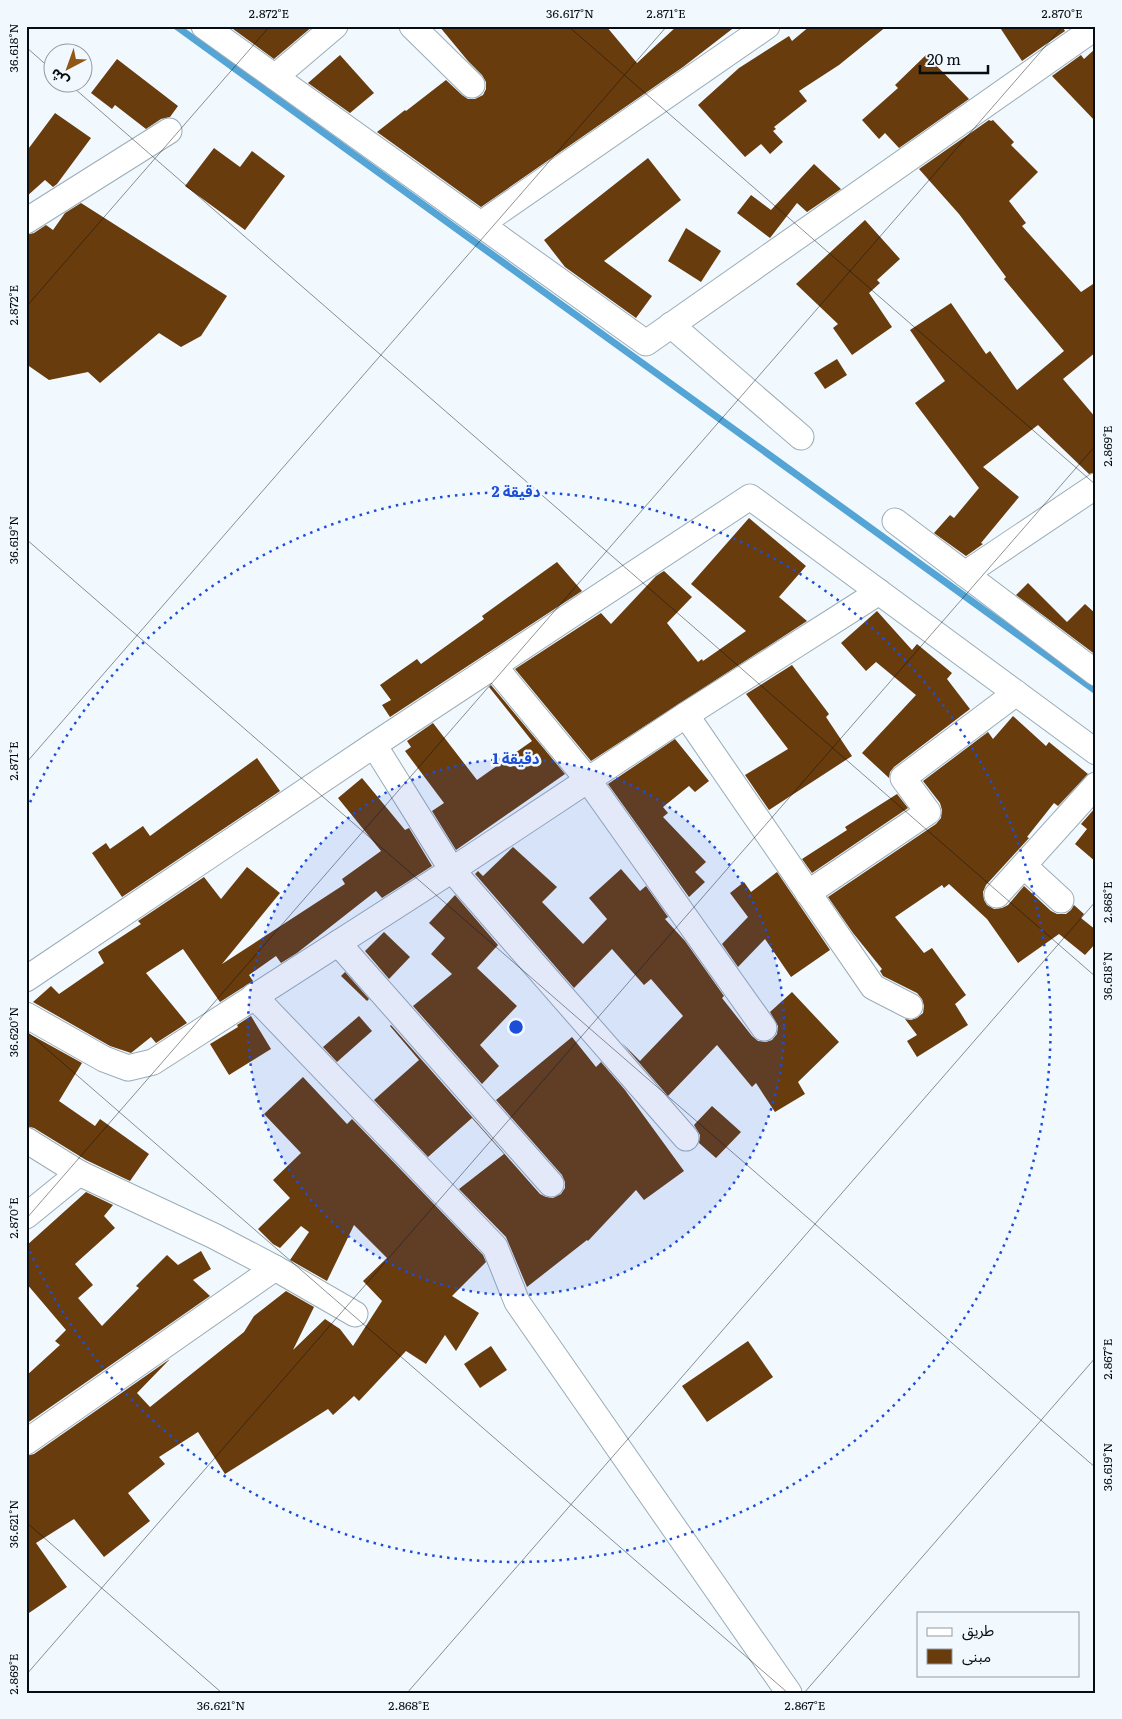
<svg xmlns="http://www.w3.org/2000/svg" width="1122" height="1719" font-family="Literata,'Noto Sans Arabic',serif">
	<style>
		.lines { fill: none; stroke-linecap: round; stroke-linejoin: round }
		.stream { stroke: #54a4d5; stroke-width: 7 }
		.building { fill: #693c0d }
		.minor-casing { stroke: #9badb9; stroke-width: 27 }
		.minor { stroke: #fff; stroke-width: 25 }
		.ticks { fill: none; stroke: #070d12; stroke-width: 1; stroke-opacity: 0.45 }
		.ring { fill: none; stroke: #1d4ed8; stroke-width: 2.5; stroke-dasharray: 2.5 5 }
		.centre { fill: #1d4ed8; stroke: #f1f9fe; stroke-width: 2.5 }
		.ring-label { font-size: 15px; text-anchor: middle; font-weight: bold; fill: #1d4ed8; stroke: #f1f9fe; stroke-width: 5; stroke-linejoin: round; paint-order: stroke }
		.neatline { fill: none; stroke: #070d12; stroke-width: 2 }
		.ticks-label { font-size: 12px; text-anchor: middle; fill: #070d12 }
	</style>
	<rect width="100%" height="100%" fill="#f1f9fe"/>
	<g class="lines">
		<!-- stream -->
		<path class="stream" d="M 176,26 L 1096,691"/>
	</g>
	<!-- building -->
	<g class="building">
		<path d="M 229,26 L 313,26 L 274,59 Z"/>
		<path d="M 439,26 L 606,26 L 637,63 L 677,26 L 736,26 L 683,67 L 481,207 L 377,132 L 405,110 L 406,111 L 446,80 L 462,95 L 468,99 L 475,99 L 483,95 L 486,89 L 486,82 L 482,75 L 468,61 Z"/>
		<path d="M 810,26 L 887,26 L 839,65 L 799,91 L 807,101 L 774,127 L 776,129 L 773,131 L 783,142 L 770,154 L 761,144 L 745,157 L 698,105 L 739,68 L 789,36 L 792,41 Z"/>
		<path d="M 999,26 L 1062,26 L 1065,31 L 1022,61 Z"/>
		<path d="M 1096,48 L 1096,122 L 1052,76 L 1081,55 L 1084,59 Z"/>
		<path d="M 340,55 L 374,93 L 350,113 L 308,83 Z"/>
		<path d="M 926,55 L 969,99 L 899,148 L 885,133 L 879,139 L 862,120 L 898,88 L 895,85 Z"/>
		<path d="M 117,59 L 178,106 L 170,117 L 161,119 L 146,129 L 115,105 L 112,109 L 91,93 Z"/>
		<path d="M 55,113 L 91,138 L 57,184 L 53,187 L 45,180 L 26,197 L 26,152 Z"/>
		<path d="M 989,120 L 991,121 L 993,120 L 1014,142 L 1011,145 L 1038,172 L 1009,201 L 1026,223 L 1022,226 L 1081,292 L 1096,282 L 1096,352 L 1063,379 L 1096,418 L 1096,472 L 1089,474 L 1038,425 L 983,467 L 1019,497 L 981,543 L 983,544 L 966,556 L 934,533 L 950,515 L 954,518 L 979,488 L 915,403 L 945,381 L 910,330 L 951,303 L 986,354 L 990,351 L 1017,390 L 1064,351 L 1004,279 L 1006,277 L 959,214 L 919,169 Z"/>
		<path d="M 214,148 L 240,167 L 252,151 L 285,176 L 245,230 L 185,186 Z"/>
		<path d="M 648,158 L 681,200 L 604,261 L 652,296 L 636,318 L 565,267 L 544,240 Z"/>
		<path d="M 814,164 L 841,189 L 807,212 L 797,203 L 770,238 L 737,213 L 751,195 L 771,210 Z"/>
		<path d="M 81,203 L 227,296 L 201,336 L 181,347 L 159,333 L 100,383 L 88,372 L 49,380 L 26,364 L 26,235 L 34,233 L 46,225 L 53,230 L 65,213 Z"/>
		<path d="M 865,220 L 900,259 L 877,280 L 880,283 L 869,293 L 892,327 L 852,355 L 833,328 L 838,324 L 796,284 Z"/>
		<path d="M 686,228 L 721,251 L 701,282 L 668,261 Z"/>
		<path d="M 837,359 L 847,375 L 825,389 L 814,373 Z"/>
		<path d="M 749,518 L 806,566 L 779,597 L 807,621 L 591,761 L 515,669 L 601,613 L 611,624 L 656,576 L 664,571 L 692,597 L 667,623 L 698,662 L 702,659 L 703,661 L 746,631 L 691,584 Z"/>
		<path d="M 557,562 L 582,591 L 390,717 L 382,705 L 391,700 L 380,685 L 417,659 L 421,664 L 484,619 L 482,616 Z"/>
		<path d="M 1028,583 L 1067,622 L 1085,604 L 1096,614 L 1096,655 L 1016,595 Z"/>
		<path d="M 877,611 L 912,650 L 917,644 L 952,673 L 947,679 L 970,709 L 894,767 L 890,772 L 889,778 L 862,753 L 916,695 L 876,662 L 866,671 L 841,643 Z"/>
		<path d="M 792,665 L 829,714 L 826,717 L 852,756 L 769,810 L 745,775 L 788,749 L 746,694 Z"/>
		<path d="M 491,685 L 565,774 L 456,850 L 432,811 L 444,803 L 405,751 L 411,747 L 407,741 L 433,723 L 477,780 L 532,741 L 489,687 Z"/>
		<path d="M 1013,716 L 1046,746 L 1049,742 L 1088,774 L 1058,806 L 1054,803 L 1027,837 L 1029,838 L 986,885 L 983,892 L 984,900 L 987,905 L 994,909 L 1002,908 L 1008,905 L 1024,886 L 1051,911 L 1057,914 L 1066,914 L 1071,910 L 1074,905 L 1084,914 L 1081,918 L 1096,930 L 1096,943 L 1085,955 L 1059,934 L 1018,963 L 987,919 L 949,884 L 944,888 L 942,885 L 895,917 L 924,953 L 932,948 L 966,995 L 955,1004 L 968,1025 L 917,1057 L 907,1041 L 917,1035 L 905,1019 L 911,1020 L 917,1018 L 923,1013 L 924,1006 L 922,999 L 917,993 L 883,976 L 880,971 L 882,969 L 853,933 L 828,897 L 936,824 L 941,818 L 942,810 L 940,803 L 923,781 L 988,732 L 993,739 Z"/>
		<path d="M 675,739 L 709,781 L 695,792 L 689,786 L 663,807 L 668,813 L 663,817 L 706,862 L 695,872 L 705,882 L 689,897 L 608,784 Z"/>
		<path d="M 257,758 L 280,791 L 122,897 L 92,853 L 106,843 L 110,849 L 143,826 L 150,836 Z"/>
		<path d="M 362,778 L 405,830 L 409,828 L 432,866 L 382,898 L 376,891 L 297,953 L 281,963 L 276,956 L 249,975 L 253,981 L 220,1002 L 183,949 L 146,973 L 187,1023 L 156,1043 L 151,1037 L 131,1053 L 110,1046 L 33,1002 L 51,986 L 59,994 L 104,963 L 98,952 L 141,924 L 138,921 L 204,877 L 221,899 L 247,867 L 280,893 L 222,964 L 345,884 L 342,879 L 381,851 L 338,798 Z"/>
		<path d="M 897,794 L 908,808 L 812,873 L 802,859 L 847,830 L 845,827 Z"/>
		<path d="M 1096,807 L 1096,862 L 1075,844 L 1087,829 L 1081,824 Z"/>
		<path d="M 513,847 L 557,887 L 542,902 L 583,944 L 607,919 L 589,898 L 621,869 L 640,891 L 646,886 L 668,917 L 665,919 L 685,941 L 724,996 L 722,998 L 752,1036 L 758,1041 L 766,1042 L 772,1040 L 777,1034 L 778,1026 L 770,1012 L 792,992 L 839,1042 L 798,1082 L 805,1094 L 775,1112 L 756,1083 L 752,1087 L 717,1045 L 668,1096 L 622,1043 L 640,1061 L 683,1016 L 651,979 L 644,985 L 612,949 L 574,988 L 475,874 L 478,871 L 483,876 Z"/>
		<path d="M 777,872 L 830,950 L 791,977 L 765,939 L 738,967 L 722,944 L 748,917 L 730,893 L 744,882 L 751,892 Z"/>
		<path d="M 455,895 L 498,945 L 477,968 L 517,1006 L 480,1045 L 499,1066 L 482,1084 L 413,1006 L 452,974 L 431,954 L 445,938 L 429,923 Z"/>
		<path d="M 384,932 L 410,957 L 389,979 L 365,951 Z"/>
		<path d="M 345,972 L 369,999 L 367,1001 L 341,976 Z"/>
		<path d="M 251,1016 L 271,1049 L 229,1075 L 210,1044 L 238,1027 L 237,1025 Z"/>
		<path d="M 359,1016 L 372,1031 L 337,1062 L 323,1047 Z"/>
		<path d="M 391,1025 L 540,1194 L 546,1197 L 553,1198 L 561,1194 L 565,1188 L 565,1182 L 562,1175 L 496,1100 L 572,1037 L 596,1067 L 601,1062 L 625,1090 L 684,1171 L 644,1200 L 636,1190 L 588,1241 L 587,1240 L 527,1287 L 506,1237 L 459,1189 L 504,1154 L 472,1118 L 428,1157 L 374,1100 L 419,1060 L 390,1026 Z"/>
		<path d="M 26,1032 L 82,1063 L 59,1101 L 95,1126 L 100,1119 L 149,1154 L 130,1181 L 86,1160 L 34,1128 L 26,1126 Z"/>
		<path d="M 303,1077 L 347,1124 L 352,1119 L 483,1255 L 486,1262 L 452,1296 L 479,1313 L 456,1351 L 445,1335 L 426,1364 L 406,1351 L 359,1401 L 354,1396 L 333,1415 L 328,1409 L 225,1474 L 198,1432 L 159,1457 L 165,1464 L 128,1493 L 150,1521 L 104,1557 L 74,1519 L 36,1543 L 67,1587 L 26,1615 L 26,1456 L 34,1454 L 170,1359 L 137,1393 L 150,1407 L 244,1332 L 254,1316 L 286,1291 L 314,1307 L 293,1350 L 325,1319 L 340,1329 L 353,1346 L 382,1301 L 363,1281 L 387,1258 L 354,1225 L 327,1281 L 290,1260 L 309,1232 L 301,1226 L 280,1248 L 273,1244 L 258,1229 L 290,1198 L 273,1180 L 301,1153 L 264,1114 Z"/>
		<path d="M 712,1106 L 741,1132 L 716,1158 L 699,1143 L 700,1135 L 694,1125 Z"/>
		<path d="M 86,1192 L 113,1205 L 104,1216 L 115,1228 L 75,1264 L 93,1285 L 78,1298 L 102,1326 L 139,1288 L 136,1286 L 167,1255 L 178,1265 L 201,1251 L 211,1269 L 193,1280 L 210,1296 L 26,1424 L 26,1376 L 60,1345 L 55,1341 L 66,1330 L 26,1283 L 26,1246 Z"/>
		<path d="M 748,1341 L 773,1377 L 707,1422 L 682,1386 Z"/>
		<path d="M 491,1346 L 507,1370 L 480,1388 L 464,1364 Z"/>
	</g>
	<g class="lines">
		<defs>
			<g id="minor">
				<path d="M 204,26 L 646,343 L 1096,27"/>
				<path d="M 412,26 L 472,85"/>
				<path d="M 275,77 L 335,26"/>
				<path d="M 26,221 L 169,131"/>
				<path d="M 481,224 L 767,26"/>
				<path d="M 671,325 L 801,437"/>
				<path d="M 895,521 L 1096,673"/>
				<path d="M 965,574 L 1096,486"/>
				<path d="M 494,666 L 588,780 L 764,1028"/>
				<path d="M 686,715 L 873,987 L 910,1006"/>
				<path d="M 374,745 L 452,870 L 686,1138"/>
				<path d="M 1024,866 L 1061,900"/>
				<path d="M 808,893 L 928,812 L 903,778 L 1016,693"/>
				<path d="M 997,895 L 1096,785"/>
				<path d="M 338,943 L 551,1184"/>
				<path d="M 26,979 L 374,745 L 750,497 L 1096,752"/>
				<path d="M 254,996 L 495,1247 L 517,1302 L 789,1693"/>
				<path d="M 26,1015 L 104,1059 L 128,1068 L 153,1062 L 452,870 L 686,715 L 879,592"/>
				<path d="M 26,1140 L 79,1173 L 214,1236 L 275,1268 L 355,1314"/>
				<path d="M 26,1216 L 79,1173"/>
				<path d="M 26,1442 L 275,1268"/>
			</g>
		</defs>
		<!-- minor casing -->
		<use href="#minor" class="minor-casing"/>
		<!-- minor -->
		<use href="#minor" class="minor"/>
	</g>
	<!-- ticks -->
	<path class="ticks" d="M 568,26 L 1096,485M 26,47 L 52,70M 67,82 L 1096,977M 26,307 L 270,26M 26,539 L 1096,1468M 26,763 L 667,26M 26,1031 L 788,1693M 26,1219 L 1063,26M 26,1522 L 222,1693M 26,1675 L 1096,445M 407,1693 L 1096,901M 804,1693 L 1096,1357"/>
	<!-- distance rings -->
	<circle cx="516" cy="1027" r="268" fill="#1d4ed8" fill-opacity=".12"/>
	<g class="ring">
		<circle cx="516" cy="1027" r="268"/>
		<path d="M27 809A535 535 0 1 1 27 1245"/>
	</g>
	<circle cx="516" cy="1027" r="8" class="centre"/>
	<g class="ring-label">
		<text x="516" y="497">2 دقيقة</text>
		<text x="516" y="764">1 دقيقة</text>
	</g>
	<!-- border -->
	<rect width="1122" height="1719" fill="none" stroke="#f1f9fe" stroke-width="55"/>
	<!-- legend -->
	<rect x="917" y="1612" width="162" height="65" fill="#f1f9fe" stroke="#939ba0"/>
	<rect x="927" y="1628" width="25" height="8" fill="#ffffff" stroke="#939ba0"/>
	<text x="962" y="1636" font-size="15" fill="#070d12">طريق</text>
	<rect x="927" y="1649" width="25" height="15" fill="#693c0d" stroke="#939ba0"/>
	<text x="962" y="1662" font-size="15" fill="#070d12">مبنى</text>
	<!-- north arrow -->
	<g transform="translate(68 68) rotate(221)"><circle r="24" fill="#f1f9fe" stroke="#939ba0"/>
	<path d="M0-4L9 19L0 12L-9 19Z" fill="#925617"/>
	<text y="-8" font-size="14" font-weight="bold" text-anchor="middle" fill="#070d12">ش</text>
	</g>
	<!-- scale -->
	<path d="M920 65v8h68v-8" fill="none" stroke="#070d12" stroke-width="2.5"/>
	<text x="927" y="65" font-size="15" fill="#070d12" stroke="#f1f9fe" stroke-width="4" paint-order="stroke">20 m</text>
	<rect x="28" y="28" width="1066" height="1664" class="neatline"/>
	<g class="ticks-label">
		<text x="269" y="18">2.872°E</text>
		<text x="570" y="18">36.617°N</text>
		<text x="666" y="18">2.871°E</text>
		<text x="1062" y="18">2.870°E</text>
		<text transform="translate(14 48) rotate(-90)" y="4">36.618°N</text>
		<text transform="translate(14 305) rotate(-90)" y="4">2.872°E</text>
		<text transform="translate(1108 446) rotate(-90)" y="4">2.869°E</text>
		<text transform="translate(14 540) rotate(-90)" y="4">36.619°N</text>
		<text transform="translate(14 761) rotate(-90)" y="4">2.871°E</text>
		<text transform="translate(1108 902) rotate(-90)" y="4">2.868°E</text>
		<text transform="translate(1108 976) rotate(-90)" y="4">36.618°N</text>
		<text transform="translate(14 1032) rotate(-90)" y="4">36.620°N</text>
		<text transform="translate(14 1218) rotate(-90)" y="4">2.870°E</text>
		<text transform="translate(1108 1359) rotate(-90)" y="4">2.867°E</text>
		<text transform="translate(1108 1467) rotate(-90)" y="4">36.619°N</text>
		<text transform="translate(14 1524) rotate(-90)" y="4">36.621°N</text>
		<text transform="translate(14 1674) rotate(-90)" y="4">2.869°E</text>
		<text x="221" y="1710">36.621°N</text>
		<text x="409" y="1710">2.868°E</text>
		<text x="805" y="1710">2.867°E</text>
	</g>
</svg>
